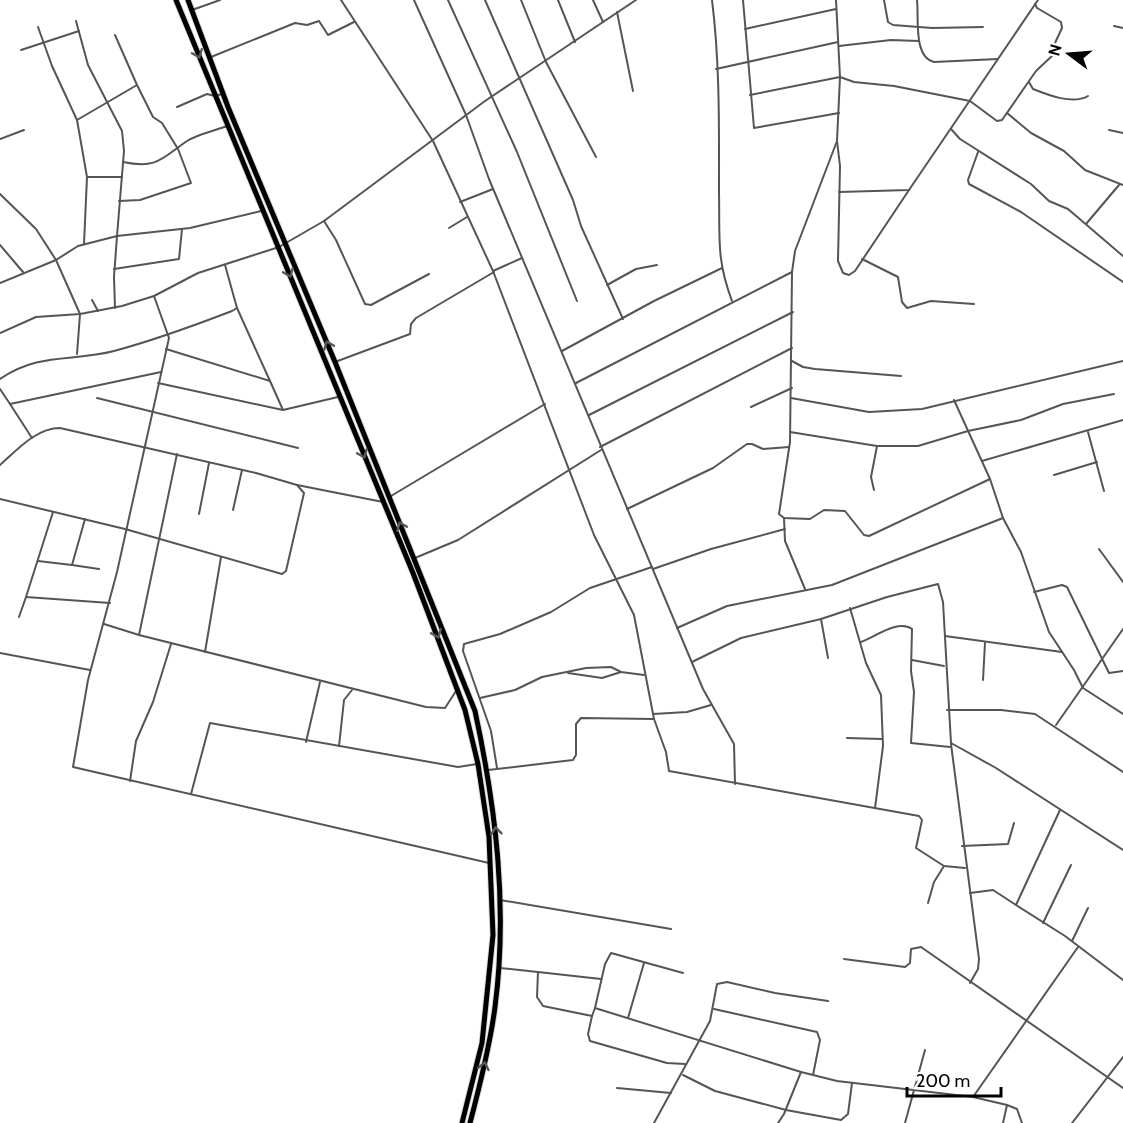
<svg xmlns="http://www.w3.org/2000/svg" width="1123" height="1123" font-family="Cabin,sans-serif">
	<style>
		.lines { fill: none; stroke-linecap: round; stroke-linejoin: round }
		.highway-casing { stroke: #dbdbdb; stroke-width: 7 }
		.street { stroke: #555; stroke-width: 2 }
		.highway { stroke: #000; stroke-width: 5 }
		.oneway { stroke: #595959 }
	</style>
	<rect width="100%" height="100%" fill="#fff"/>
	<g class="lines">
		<defs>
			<g id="highway">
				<path d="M 176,0 L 413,573 L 465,710 L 478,764 L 489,837 L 493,935 L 482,1043 L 462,1123"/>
				<path d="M 188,0 L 228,107 L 335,362 L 475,711 C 496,809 508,907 495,1007 C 490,1046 480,1085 470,1123"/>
			</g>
		</defs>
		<!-- highway casing -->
		<use href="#highway" class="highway-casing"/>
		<!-- street -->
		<g class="street">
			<path d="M 341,0 L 433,141 L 493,271 L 594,535 L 634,615 L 654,719 L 666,752 L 669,771 L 919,816 L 922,820 L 916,848 L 944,866 L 965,868"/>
			<path d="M 414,0 L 466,115 L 489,179 L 703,689 L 734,744 L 735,784"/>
			<path d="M 448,0 L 517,152 L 577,301"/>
			<path d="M 485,0 L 573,200 L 581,226 L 623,319"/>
			<path d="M 521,0 L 546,62 L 596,157"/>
			<path d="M 558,0 L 575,42"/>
			<path d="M 593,0 L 603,22"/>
			<path d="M 712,0 C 720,63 719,129 719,193 C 720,236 716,259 732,301"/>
			<path d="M 743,0 L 754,128 L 839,113"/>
			<path d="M 836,0 L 840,77 L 837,141 L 840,166 L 838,261 L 843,273 L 849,275 L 855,271 L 909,190"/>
			<path d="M 884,0 L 888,22 L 893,25 L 932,28 L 983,27"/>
			<path d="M 917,0 C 919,18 913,57 934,62 L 998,59"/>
			<path d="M 192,10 L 220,0"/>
			<path d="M 617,12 L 633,91"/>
			<path d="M 76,21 L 88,65 L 122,131 L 124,151 L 117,236 L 190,228 L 261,211"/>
			<path d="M 1114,26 L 1123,28"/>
			<path d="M 38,27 L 52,66 L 77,120 L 87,177 L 84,244"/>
			<path d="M 745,29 L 836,9"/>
			<path d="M 839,46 L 891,40 L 919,41"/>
			<path d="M 21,50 L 79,31"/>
			<path d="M 211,57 L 295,23 L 307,25 L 319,21 L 328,35 L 354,22"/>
			<path d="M 716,69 L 838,42"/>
			<path d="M 1029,82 L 1033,89 C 1048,95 1073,105 1088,96"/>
			<path d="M 750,95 L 840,77 L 854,82 L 894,86 L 970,101 L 997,121 L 1002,120 L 1036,71 L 1053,55 L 1055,43 L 1062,28 L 1061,22 L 1037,8 L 1035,4"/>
			<path d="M 177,107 L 207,94 L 215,96 L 222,94"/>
			<path d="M 1007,113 L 1031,133 L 1064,151 L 1085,170 L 1123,185"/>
			<path d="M 77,120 L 137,85 L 115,35"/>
			<path d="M 951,129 L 960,139 L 1031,184 L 1049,201 L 1068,209 L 1123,256"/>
			<path d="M 1109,130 L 1123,133"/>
			<path d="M 0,139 L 24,130"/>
			<path d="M 837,141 L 795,251 L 792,272 L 790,442 L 779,514 L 784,518 L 810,519 L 824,510 L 845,511 L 864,535 L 869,536 L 990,479"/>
			<path d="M 978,152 L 968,180 L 969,184 L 1021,212 L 1123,282"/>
			<path d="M 123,162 C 157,169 161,159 187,141 C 198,134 214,131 227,126"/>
			<path d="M 87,177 L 122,177"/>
			<path d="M 839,192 L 909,190 L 1038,0"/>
			<path d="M 0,194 L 36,229 L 56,260 L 80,314 L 77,354"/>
			<path d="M 119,201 L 140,200 L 191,183 L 178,149 L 162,123 L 153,117 L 137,85"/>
			<path d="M 460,202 L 493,189"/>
			<path d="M 324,221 L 336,240 L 365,304 L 371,305 L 429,274"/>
			<path d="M 1086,224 L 1119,185"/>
			<path d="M 449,228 L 467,217"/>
			<path d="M 0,245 L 23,272"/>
			<path d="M 862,259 L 898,277 L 902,302 L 907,308 L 931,301 L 974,304"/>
			<path d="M 114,269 L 179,259 L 182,229"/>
			<path d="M 493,271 L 522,258"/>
			<path d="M 0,283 L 56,260 L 78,246 L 117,236 L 114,277 L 115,308"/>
			<path d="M 607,285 L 636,269 L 657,265"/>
			<path d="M 154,296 L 169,338 L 117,572 L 88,680 L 73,767 L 489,863"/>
			<path d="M 92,300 L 98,311"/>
			<path d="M 237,308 L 270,381"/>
			<path d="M 0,333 L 36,317 L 80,314 L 122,306 L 154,296 L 198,273 L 279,247 L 324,221 L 485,101 L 636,0"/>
			<path d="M 562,351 L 654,301 L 722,268"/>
			<path d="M 792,361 L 803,367 L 815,369 L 901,376"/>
			<path d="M 335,362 L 410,334 L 411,324 L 416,318 L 494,272"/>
			<path d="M 0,379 C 39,352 72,362 114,351 C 155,340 193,326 232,311 L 237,308 L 225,265"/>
			<path d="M 158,383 L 283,410 L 270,381 L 166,349"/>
			<path d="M 576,383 L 792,272"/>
			<path d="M 0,389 L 10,404 L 161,372"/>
			<path d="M 97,398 L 298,448"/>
			<path d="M 791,398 L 869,412 L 922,409 L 1123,361"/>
			<path d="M 954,400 L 990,479 L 1003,518 L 1021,552 L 1049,632 L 1074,670 L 1083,688 L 1123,714"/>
			<path d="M 10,404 L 32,438"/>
			<path d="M 751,407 L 792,388"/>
			<path d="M 283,410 L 338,397"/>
			<path d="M 589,415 L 793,312"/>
			<path d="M 790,432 L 877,446 L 918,446 L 968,431 L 1021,420 L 1063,404 L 1114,394"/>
			<path d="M 1088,432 L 1104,491"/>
			<path d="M 600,447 L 792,348"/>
			<path d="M 982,461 L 1123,420"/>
			<path d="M 0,465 C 17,450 36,428 60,428 L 256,473 L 297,485 L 304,493 L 286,571 L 282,574 L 125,529 L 0,499"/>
			<path d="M 1054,475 L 1097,462"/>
			<path d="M 297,485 L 383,502"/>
			<path d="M 874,490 L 871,477 L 877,446"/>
			<path d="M 391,496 L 545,404"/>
			<path d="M 627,509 L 713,468 L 747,444 L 752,444 L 763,449 L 789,447"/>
			<path d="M 233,510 L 242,470"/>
			<path d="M 53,512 L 26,597 L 110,603"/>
			<path d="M 199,514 L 209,463"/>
			<path d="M 784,518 L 785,541 L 805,589"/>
			<path d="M 1099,549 L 1123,582"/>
			<path d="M 415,558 L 458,540 L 601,450"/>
			<path d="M 38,561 L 72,565 L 85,519"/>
			<path d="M 72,565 L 99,569"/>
			<path d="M 653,569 L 711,549 L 785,529"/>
			<path d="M 1034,592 L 1062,585 L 1067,587 L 1109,673 L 1123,671"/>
			<path d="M 850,608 L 866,663 L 881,695 L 883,746 L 875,808"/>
			<path d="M 19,617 L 26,597"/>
			<path d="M 821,619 L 828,658"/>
			<path d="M 104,624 L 139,635 L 177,454"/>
			<path d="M 677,628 L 727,606 L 832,585 L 1003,518"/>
			<path d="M 139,635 L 426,707 L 445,708 L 456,691"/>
			<path d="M 945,636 L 1062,652"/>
			<path d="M 861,642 C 875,637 898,619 912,629 L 911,671 L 914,692 L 911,743 L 950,747"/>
			<path d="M 205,652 L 221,557"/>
			<path d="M 0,653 L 90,670"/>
			<path d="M 912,660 L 944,666"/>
			<path d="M 692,662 L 741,638 L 821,619 L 887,597 L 938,584 L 943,602 L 951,743 L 996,768 L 1123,850"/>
			<path d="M 568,673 L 602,678 L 621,672"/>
			<path d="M 983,680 L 985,643"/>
			<path d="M 480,698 L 515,690 L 542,677 L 586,668 L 611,667 L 621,672 L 644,675"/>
			<path d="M 947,710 L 1001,710 L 1035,714 L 1123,772"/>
			<path d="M 653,714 L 687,712 L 711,705"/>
			<path d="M 1056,725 L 1123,629"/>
			<path d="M 847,738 L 882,739"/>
			<path d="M 306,742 L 320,682"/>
			<path d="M 951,744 L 979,959 L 978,969 L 970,983"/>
			<path d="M 339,746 L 344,700 L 352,690"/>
			<path d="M 497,768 L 491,731 L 463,651 L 464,644 L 500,634 L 551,612 L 590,588 L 652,567"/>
			<path d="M 488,770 L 573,760 L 576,755 L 576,724 L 581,718 L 654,719"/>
			<path d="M 130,781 L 136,741 L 153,702 L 171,644"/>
			<path d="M 191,794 L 210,723 L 458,767 L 477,764"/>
			<path d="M 962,846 L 1008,844 L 1014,823"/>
			<path d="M 970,893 L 993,890 L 1016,905 L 1060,810"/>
			<path d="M 500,900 L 671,929"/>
			<path d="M 928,903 L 934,882 L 944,866"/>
			<path d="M 1016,905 L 1065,936 L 1123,980"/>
			<path d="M 1043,923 L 1071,865"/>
			<path d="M 1072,941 L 1088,908"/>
			<path d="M 844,959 L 905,967 L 910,963 L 911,949 L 921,947 L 1123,1088"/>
			<path d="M 500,968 L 538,972 L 537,997 L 543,1006 L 592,1016 L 595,1008"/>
			<path d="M 538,972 L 601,979"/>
			<path d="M 683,973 L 611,953 L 605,964 L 595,1008 L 801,1072 L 784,1114 L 778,1123"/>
			<path d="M 714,1009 L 817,1032 L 820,1040 L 813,1075"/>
			<path d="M 592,1016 L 588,1034 L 590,1041 L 667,1063 L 685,1064"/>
			<path d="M 628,1018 L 644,963"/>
			<path d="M 801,1072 L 837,1081 L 973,1097 L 1007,1105 L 1017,1109 L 1022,1123"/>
			<path d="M 683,1075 L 715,1091 L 786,1110 L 841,1120 L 848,1114 L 852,1083"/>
			<path d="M 617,1088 L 671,1093"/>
			<path d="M 973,1097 L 1078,947"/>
			<path d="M 654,1123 L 710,1021 L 717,984 L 727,982 L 775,993 L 828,1001"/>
			<path d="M 905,1123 L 925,1050"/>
			<path d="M 1003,1123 L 1007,1105"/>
			<path d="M 1072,1123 L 1123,1057"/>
		</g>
		<!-- highway -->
		<use href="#highway" class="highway"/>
	</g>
	<!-- one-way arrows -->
	<defs><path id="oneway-chevron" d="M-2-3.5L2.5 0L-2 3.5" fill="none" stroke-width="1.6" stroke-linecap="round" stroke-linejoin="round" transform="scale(1.5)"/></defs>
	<g class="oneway">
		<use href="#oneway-chevron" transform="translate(198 54) rotate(68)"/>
		<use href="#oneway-chevron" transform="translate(289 273) rotate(68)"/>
		<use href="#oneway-chevron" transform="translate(328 345) rotate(-112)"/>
		<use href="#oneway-chevron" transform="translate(363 454) rotate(67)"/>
		<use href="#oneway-chevron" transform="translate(401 526) rotate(-113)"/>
		<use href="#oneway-chevron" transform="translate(437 634) rotate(68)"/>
		<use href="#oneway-chevron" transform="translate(496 831) rotate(-96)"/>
		<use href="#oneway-chevron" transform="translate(484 1066) rotate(-77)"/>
	</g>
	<!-- north arrow -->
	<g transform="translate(1069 54) rotate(286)" stroke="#ffffff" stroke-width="4.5" paint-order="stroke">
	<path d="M0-4.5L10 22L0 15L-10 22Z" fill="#000000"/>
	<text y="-9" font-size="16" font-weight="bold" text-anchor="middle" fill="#000000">N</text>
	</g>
	<!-- scale -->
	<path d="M907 1087v9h94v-9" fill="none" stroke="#000000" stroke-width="3"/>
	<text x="916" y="1087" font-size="18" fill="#000000" stroke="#ffffff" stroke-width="4.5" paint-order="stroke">200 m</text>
</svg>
